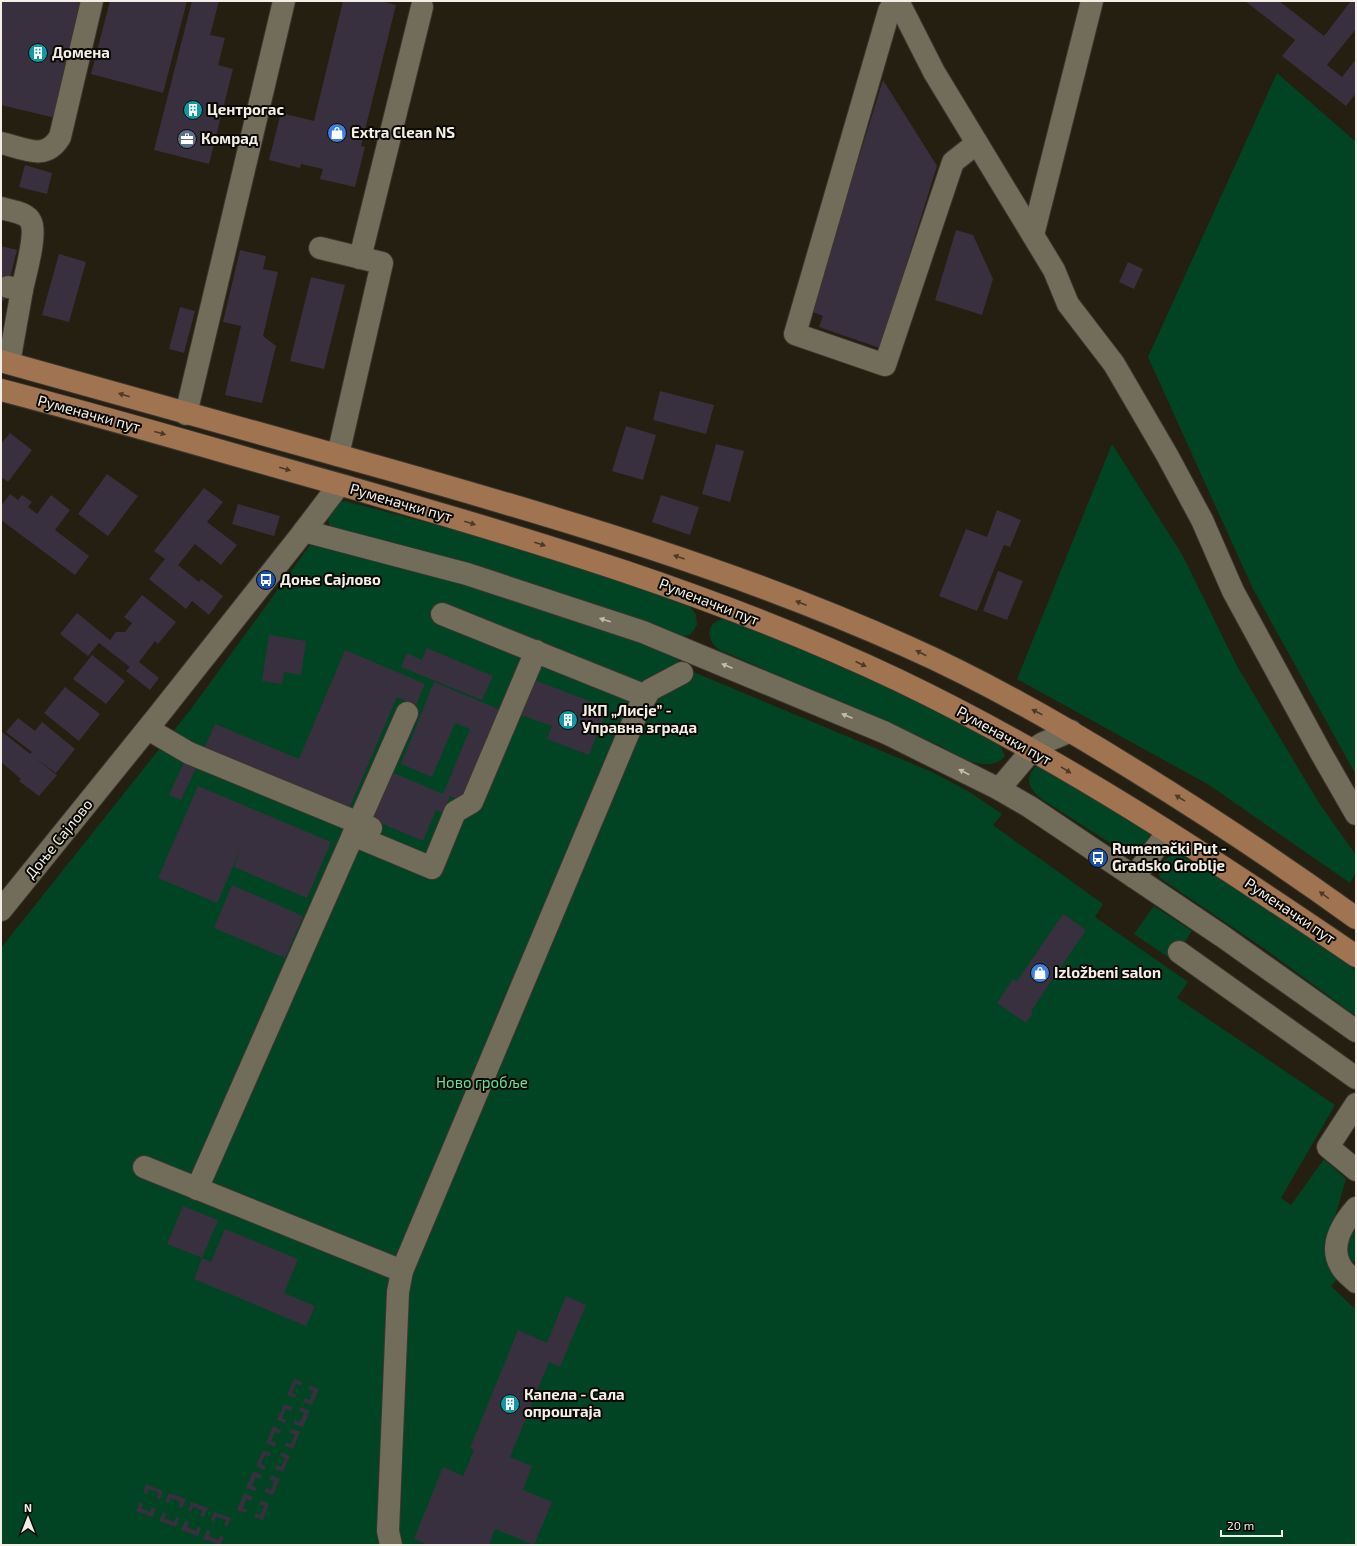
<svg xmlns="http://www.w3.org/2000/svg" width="1357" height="1546" font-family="'Exo 2',sans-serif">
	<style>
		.green { fill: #004423 }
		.building { fill: #38303e }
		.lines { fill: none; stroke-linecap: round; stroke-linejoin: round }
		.minor-casing { stroke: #3b362f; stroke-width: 24 }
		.major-casing { stroke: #3b362f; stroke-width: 24 }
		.minor { stroke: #726c5b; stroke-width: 22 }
		.major { stroke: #a07451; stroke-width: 22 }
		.oneway { fill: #4e3927 }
		.oneway2 { fill: #bfbbae }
		.labels { text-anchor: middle; stroke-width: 4; stroke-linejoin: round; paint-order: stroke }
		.poi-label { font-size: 15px; font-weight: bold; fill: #f3efe6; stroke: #0b0904; text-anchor: start }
		.street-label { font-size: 15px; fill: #f3efe6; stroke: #0b0904 }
		.park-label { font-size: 15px; fill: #66e49b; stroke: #0b0904 }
	</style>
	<rect width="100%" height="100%" fill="#241f11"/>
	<!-- green -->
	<g class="green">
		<path d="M 1277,73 L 1356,142 L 1356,775 L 1253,589 L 1148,357 Z"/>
		<path d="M 1112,444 L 1183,556 L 1237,666 L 1319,803 L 1356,855 L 1356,872 L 1350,883 L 1209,785 L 1017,679 Z"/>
		<path d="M 345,501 L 482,537 L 631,584 L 689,606 L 696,614 L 697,625 L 691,634 L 683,637 L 332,529 L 329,524 L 328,516 L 337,503 Z"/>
		<path d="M 310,545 L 460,583 L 681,653 L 677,665 L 932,772 L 968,791 L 1002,814 L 993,825 L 1103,904 L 1095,917 L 1188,982 L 1177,998 L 1335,1105 L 1281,1198 L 1291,1205 L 1324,1159 L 1346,1179 L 1333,1224 L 1339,1277 L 1331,1286 L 1356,1310 L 1356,1545 L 1,1545 L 1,948 L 191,709 Z"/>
		<path d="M 723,619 L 729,619 L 808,652 L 900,693 L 999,743 L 1005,756 C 991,774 956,758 941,746 L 720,650 C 706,642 705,622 723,619 Z"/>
		<path d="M 1042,766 L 1151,831 L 1153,837 C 1142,850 1139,855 1121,850 L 1043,800 C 1031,791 1023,781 1035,767 Z"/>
		<path d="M 1172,856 L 1181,856 L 1201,865 L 1356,970 L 1356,1016 L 1269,952 L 1160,878 C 1155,868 1162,859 1172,856 Z"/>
		<path d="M 1154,906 L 1192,931 L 1182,946 L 1178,943 L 1168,957 L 1134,934 Z"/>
		<path d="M 1356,1225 L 1356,1259 L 1351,1264 L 1344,1255 L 1350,1228 Z"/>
	</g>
	<!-- building -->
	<g class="building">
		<path d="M 1,1 L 87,1 L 60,119 L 1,105 Z"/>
		<path d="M 110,1 L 187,1 L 163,93 L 91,74 Z"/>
		<path d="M 192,1 L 219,1 L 210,35 L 225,38 L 218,65 L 233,69 L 209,164 L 154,150 Z"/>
		<path d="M 343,1 L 381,1 L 396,5 L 361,146 L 365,147 L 355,187 L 320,179 L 323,169 L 301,164 L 300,168 L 269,160 L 281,113 L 314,121 Z"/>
		<path d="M 1245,1 L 1279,1 L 1324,36 L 1351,1 L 1356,1 L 1356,29 L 1327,65 L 1342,77 L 1356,59 L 1356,93 L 1346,106 L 1282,56 L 1295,40 Z"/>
		<path d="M 883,80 L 937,166 L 880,348 L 819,327 L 823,316 L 811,311 Z"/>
		<path d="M 25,165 L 52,173 L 47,194 L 19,187 Z"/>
		<path d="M 956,230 L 973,235 L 993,279 L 982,315 L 935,300 Z"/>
		<path d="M 1,246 L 17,250 L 4,301 L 1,300 Z"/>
		<path d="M 240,250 L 266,256 L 263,269 L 278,272 L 263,336 L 276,346 L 262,403 L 225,395 L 241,326 L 223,322 Z"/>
		<path d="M 59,254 L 86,262 L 69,322 L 42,315 Z"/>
		<path d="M 1128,262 L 1143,269 L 1134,289 L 1119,282 Z"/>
		<path d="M 311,277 L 345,285 L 324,369 L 290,361 Z"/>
		<path d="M 180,307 L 195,311 L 184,353 L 169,349 Z"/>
		<path d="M 660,391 L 714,405 L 706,434 L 653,420 Z"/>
		<path d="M 626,426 L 656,435 L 643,480 L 612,471 Z"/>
		<path d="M 10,433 L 32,450 L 8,482 L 1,477 L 1,444 Z"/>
		<path d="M 716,444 L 744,451 L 730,502 L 702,494 Z"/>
		<path d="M 107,474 L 138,496 L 108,536 L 78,514 Z"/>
		<path d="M 204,488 L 223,502 L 207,522 L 237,545 L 221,565 L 195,544 L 178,565 L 199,582 L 201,579 L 223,596 L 209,615 L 192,601 L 186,609 L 149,579 L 165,559 L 154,551 Z"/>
		<path d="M 10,494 L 18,500 L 22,495 L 32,502 L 28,507 L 37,514 L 51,495 L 70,510 L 55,530 L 89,556 L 75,575 L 1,520 L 1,506 Z"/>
		<path d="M 661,495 L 699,507 L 690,535 L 652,522 Z"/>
		<path d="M 238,504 L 280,516 L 274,536 L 232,524 Z"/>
		<path d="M 997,510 L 1021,520 L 1010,547 L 1004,545 L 977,611 L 939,596 L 966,529 L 987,537 Z"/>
		<path d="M 998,571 L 1023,581 L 1007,620 L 983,611 Z"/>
		<path d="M 142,595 L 176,622 L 158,644 L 155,641 L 139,662 L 159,678 L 150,690 L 126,671 L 130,667 L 99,643 L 88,656 L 60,634 L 77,613 L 110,640 L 116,632 L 125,632 L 132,623 L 124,617 Z"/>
		<path d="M 269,635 L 306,641 L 301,675 L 284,672 L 282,684 L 262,681 Z"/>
		<path d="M 427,648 L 493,676 L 482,700 L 401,667 L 407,653 L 422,660 Z"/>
		<path d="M 345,650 L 425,684 L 416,705 L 397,697 L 349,809 L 204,749 L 215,724 L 299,759 Z"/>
		<path d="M 92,655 L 125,681 L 106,704 L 73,679 Z"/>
		<path d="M 532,679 L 607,708 L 589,755 L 547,739 L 552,726 L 518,714 Z"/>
		<path d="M 434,682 L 501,710 L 463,802 L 450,796 L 443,813 L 436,810 L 423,841 L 369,818 L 389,771 L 443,794 L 470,729 L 455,723 L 432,777 L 401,764 Z"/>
		<path d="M 65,687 L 100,714 L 79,741 L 44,713 Z"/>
		<path d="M 18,718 L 35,731 L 42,722 L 75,749 L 56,773 L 34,757 L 57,775 L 39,796 L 19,781 L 21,779 L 1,762 L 1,731 L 30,754 L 32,752 L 6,732 Z"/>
		<path d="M 184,762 L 196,768 L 181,800 L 169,795 Z"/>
		<path d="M 198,786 L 331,842 L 307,898 L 234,867 L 241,848 L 217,903 L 158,878 Z"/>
		<path d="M 232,885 L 303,916 L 285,958 L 214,928 Z"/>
		<path d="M 1063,914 L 1086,930 L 1031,1011 L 1033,1013 L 1026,1023 L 997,1003 L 1013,979 L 1017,981 Z"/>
		<path d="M 183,1206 L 218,1220 L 202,1258 L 167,1244 Z"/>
		<path d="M 225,1229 L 298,1259 L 284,1293 L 315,1306 L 306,1326 L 194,1279 L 202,1258 L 211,1262 Z"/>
		<path d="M 566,1296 L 586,1305 L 560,1367 L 549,1362 L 510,1457 L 532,1466 L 523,1490 L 552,1502 L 534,1545 L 495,1529 L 489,1545 L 426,1545 L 426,1544 L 414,1539 L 443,1467 L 463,1476 L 474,1450 L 470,1448 L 518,1330 L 547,1343 Z"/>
		<path d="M 294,1379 L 302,1382 L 301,1386 L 296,1384 L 292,1393 L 297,1395 L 295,1398 L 287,1395 Z"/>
		<path d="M 310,1385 L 319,1389 L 312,1405 L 303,1402 L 305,1398 L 310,1400 L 313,1391 L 308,1389 Z"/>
		<path d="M 284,1404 L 292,1407 L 291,1411 L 286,1409 L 282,1418 L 287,1420 L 285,1423 L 277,1420 Z"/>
		<path d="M 301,1407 L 310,1411 L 303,1427 L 294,1424 L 295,1420 L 300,1422 L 304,1413 L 299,1411 Z"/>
		<path d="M 273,1426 L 281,1430 L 280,1434 L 275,1432 L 271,1441 L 276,1443 L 275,1447 L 266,1443 Z"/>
		<path d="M 291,1429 L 300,1432 L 293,1449 L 285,1446 L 286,1442 L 291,1444 L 295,1435 L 290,1433 Z"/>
		<path d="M 263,1450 L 271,1453 L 270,1457 L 265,1455 L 261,1464 L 266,1466 L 264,1470 L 256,1466 Z"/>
		<path d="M 281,1452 L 290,1456 L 283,1472 L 275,1469 L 276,1465 L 281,1467 L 285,1458 L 280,1456 Z"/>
		<path d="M 253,1471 L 262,1475 L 260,1479 L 256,1477 L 252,1486 L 257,1488 L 255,1491 L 246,1488 Z"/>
		<path d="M 271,1475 L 280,1479 L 273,1495 L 264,1492 L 266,1488 L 271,1490 L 274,1481 L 269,1479 Z"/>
		<path d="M 146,1484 L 163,1491 L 160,1499 L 156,1498 L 158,1493 L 149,1489 L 147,1494 L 143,1493 Z"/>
		<path d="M 169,1493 L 186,1499 L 182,1508 L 178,1507 L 180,1502 L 171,1498 L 169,1503 L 165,1502 Z"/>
		<path d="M 244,1493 L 253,1497 L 251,1501 L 246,1499 L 243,1508 L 247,1510 L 246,1513 L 237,1510 Z"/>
		<path d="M 261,1500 L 269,1504 L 263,1520 L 254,1517 L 256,1513 L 260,1515 L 264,1506 L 259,1504 Z"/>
		<path d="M 140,1502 L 143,1504 L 141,1508 L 150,1512 L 152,1507 L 156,1509 L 153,1517 L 136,1511 Z"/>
		<path d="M 191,1502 L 208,1508 L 204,1517 L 200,1516 L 202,1511 L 193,1507 L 191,1512 L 188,1510 Z"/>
		<path d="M 163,1512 L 167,1514 L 164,1518 L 174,1522 L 176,1517 L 179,1519 L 176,1527 L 159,1521 Z"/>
		<path d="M 214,1512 L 231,1518 L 227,1527 L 224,1525 L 226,1520 L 216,1517 L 214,1522 L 211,1520 Z"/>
		<path d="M 185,1521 L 189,1522 L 187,1527 L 196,1531 L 198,1526 L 201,1528 L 198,1536 L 181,1530 Z"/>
		<path d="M 207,1530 L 211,1531 L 209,1536 L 218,1540 L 220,1535 L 224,1537 L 220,1545 L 203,1539 Z"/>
	</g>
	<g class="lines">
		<defs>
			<g id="minor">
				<path d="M 895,1 L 889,11 L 795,334 L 885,365 L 953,162 L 977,143"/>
				<path d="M 898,1 L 934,72 L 1054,270 L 1068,304 L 1114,364 L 1167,455 L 1202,520 L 1233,591 L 1321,753 L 1356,814"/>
				<path d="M 1,143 C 24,148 45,162 60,137 L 92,1"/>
				<path d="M 1,208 C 10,211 27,212 31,222 C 37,235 25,275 22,290"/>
				<path d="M 1033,235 L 1092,1"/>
				<path d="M 320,248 L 382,263 L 338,455"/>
				<path d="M 360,258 L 422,7"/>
				<path d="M 8,287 L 22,290 L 9,363"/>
				<path d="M 186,414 L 284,1"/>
				<path d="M 304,531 L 467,574 L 643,632 L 886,733 L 999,789 L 1030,807 L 1222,936 L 1356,1031"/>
				<path d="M 442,614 L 646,696"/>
				<path d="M 148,729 L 189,753 L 371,828"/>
				<path d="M 999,789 L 1032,750 L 1043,743 L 1071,731"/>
				<path d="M 353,835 L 432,868 L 455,812 L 472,802 L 536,651"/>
				<path d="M 1134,877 L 1168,832"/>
				<path d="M 1,910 L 157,717 L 301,535 L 339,485"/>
				<path d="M 1179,952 L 1356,1078"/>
				<path d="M 1356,1104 L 1328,1147 L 1356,1170"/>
				<path d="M 144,1167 L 402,1271"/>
				<path d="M 197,1189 L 407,713"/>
				<path d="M 1356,1208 C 1342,1224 1328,1247 1342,1268 C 1345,1273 1352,1278 1356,1282"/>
				<path d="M 391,1545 L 388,1531 L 398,1292 L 402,1271 L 639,708 L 650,690 L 682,673"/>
			</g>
			<g id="major">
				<path d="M 1,361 C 130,397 258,433 387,469 C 563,519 739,571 906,646 C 985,681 1060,724 1134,770 C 1210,817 1284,866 1356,918"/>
				<path d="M 1,390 C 116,420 230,454 345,486 C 533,540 721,596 898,680 C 1059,757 1209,856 1356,956"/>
			</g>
		</defs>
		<!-- minor casing -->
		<use href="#minor" class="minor-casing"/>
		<!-- major casing -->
		<use href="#major" class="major-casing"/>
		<!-- minor -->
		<use href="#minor" class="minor"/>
		<!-- major -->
		<use href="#major" class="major"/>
	</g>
	<!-- one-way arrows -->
	<defs><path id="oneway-solid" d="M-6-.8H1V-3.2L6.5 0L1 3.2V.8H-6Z"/></defs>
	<g class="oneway">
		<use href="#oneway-solid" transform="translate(124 395) rotate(-163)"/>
		<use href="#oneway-solid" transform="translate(160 433) rotate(15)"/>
		<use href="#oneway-solid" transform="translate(285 469) rotate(16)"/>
		<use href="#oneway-solid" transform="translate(470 523) rotate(17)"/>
		<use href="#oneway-solid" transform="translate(540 544) rotate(18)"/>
		<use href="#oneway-solid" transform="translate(679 557) rotate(-161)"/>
		<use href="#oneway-solid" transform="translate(801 603) rotate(-159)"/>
		<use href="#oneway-solid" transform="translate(921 653) rotate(-153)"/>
		<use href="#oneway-solid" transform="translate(861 664) rotate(25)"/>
		<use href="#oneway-solid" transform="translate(1037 712) rotate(-153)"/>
		<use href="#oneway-solid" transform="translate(1066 770) rotate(32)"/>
		<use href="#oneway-solid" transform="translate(1180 798) rotate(-148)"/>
		<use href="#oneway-solid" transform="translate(1324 895) rotate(-144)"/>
	</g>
	<g class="oneway2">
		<use href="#oneway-solid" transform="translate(605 620) rotate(-162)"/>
		<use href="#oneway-solid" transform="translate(727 666) rotate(-157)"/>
		<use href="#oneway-solid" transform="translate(847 716) rotate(-157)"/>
		<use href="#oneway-solid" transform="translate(964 772) rotate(-153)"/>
	</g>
	<!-- icons -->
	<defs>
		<symbol id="building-disc" viewBox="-11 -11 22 22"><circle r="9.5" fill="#0f9aa8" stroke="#0b0904"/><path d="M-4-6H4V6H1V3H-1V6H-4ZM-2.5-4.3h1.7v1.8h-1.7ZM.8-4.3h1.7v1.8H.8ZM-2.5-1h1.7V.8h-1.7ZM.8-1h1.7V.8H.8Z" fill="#fff"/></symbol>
		<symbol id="shop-disc" viewBox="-11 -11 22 22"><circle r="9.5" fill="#3f7fe0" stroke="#0b0904"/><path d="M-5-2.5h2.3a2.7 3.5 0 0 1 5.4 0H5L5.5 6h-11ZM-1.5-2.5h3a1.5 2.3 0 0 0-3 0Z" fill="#fff"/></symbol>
		<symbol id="office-disc" viewBox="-11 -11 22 22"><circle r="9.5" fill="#5c6f8a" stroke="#0b0904"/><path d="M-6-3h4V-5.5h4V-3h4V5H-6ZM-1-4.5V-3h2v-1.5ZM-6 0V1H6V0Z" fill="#fff"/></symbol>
		<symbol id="bus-disc" viewBox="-11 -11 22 22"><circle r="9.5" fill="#1a4fb4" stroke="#0b0904"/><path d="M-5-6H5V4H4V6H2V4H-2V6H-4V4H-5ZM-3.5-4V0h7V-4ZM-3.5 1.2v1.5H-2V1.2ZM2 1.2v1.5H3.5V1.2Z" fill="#fff"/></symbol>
	</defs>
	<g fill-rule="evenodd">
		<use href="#building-disc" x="27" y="42" width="22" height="22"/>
		<use href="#building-disc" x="182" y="99" width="22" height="22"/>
		<use href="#shop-disc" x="326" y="122" width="22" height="22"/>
		<use href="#office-disc" x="176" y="128" width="22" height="22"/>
		<use href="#bus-disc" x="255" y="569" width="22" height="22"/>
		<use href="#building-disc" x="557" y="709" width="22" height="22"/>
		<use href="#bus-disc" x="1087" y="847" width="22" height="22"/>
		<use href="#shop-disc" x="1029" y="962" width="22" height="22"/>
		<use href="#building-disc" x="499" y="1393" width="22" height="22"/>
	</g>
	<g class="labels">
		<!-- poi labels -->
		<g class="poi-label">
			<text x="52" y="58">Домена</text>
			<text x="207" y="115">Центрогас</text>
			<text x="351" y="138">Extra Clean NS</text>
			<text x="201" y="144">Комрад</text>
			<text x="280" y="585">Доње Сајлово</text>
			<text x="582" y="716">ЈКП „Лисје” -<tspan x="582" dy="17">Управна зграда</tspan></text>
			<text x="1112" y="854">Rumenački Put -<tspan x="1112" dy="17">Gradsko Groblje</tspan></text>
			<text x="1054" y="978">Izložbeni salon</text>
			<text x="524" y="1400">Капела - Сала<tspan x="524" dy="17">опроштаја</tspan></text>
		</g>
		<!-- street labels -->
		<g class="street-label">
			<text transform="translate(89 414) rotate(15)" y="5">Руменачки пут</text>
			<text transform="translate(401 503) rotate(16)" y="5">Руменачки пут</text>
			<text transform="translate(709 602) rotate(21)" y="5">Руменачки пут</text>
			<text transform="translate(1004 736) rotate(29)" y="5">Руменачки пут</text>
			<text transform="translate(59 839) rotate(-51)" y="5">Доње Сајлово</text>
			<text transform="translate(1290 911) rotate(34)" y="5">Руменачки пут</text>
		</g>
		<!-- park labels -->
		<g class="park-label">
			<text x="482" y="1088">Ново гробље</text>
		</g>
	</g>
	<!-- border -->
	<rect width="1357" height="1546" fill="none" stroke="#f3efe6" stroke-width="4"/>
	<!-- north arrow -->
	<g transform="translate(28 1518)" stroke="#0b0904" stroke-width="3" paint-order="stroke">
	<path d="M0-3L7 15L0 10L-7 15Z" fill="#f3efe6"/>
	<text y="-6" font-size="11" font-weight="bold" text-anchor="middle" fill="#f3efe6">N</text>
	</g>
	<!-- scale -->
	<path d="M1221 1530v6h61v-6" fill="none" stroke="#f3efe6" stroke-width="2"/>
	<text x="1227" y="1530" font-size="12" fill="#f3efe6" stroke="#0b0904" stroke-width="3" paint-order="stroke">20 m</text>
</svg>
